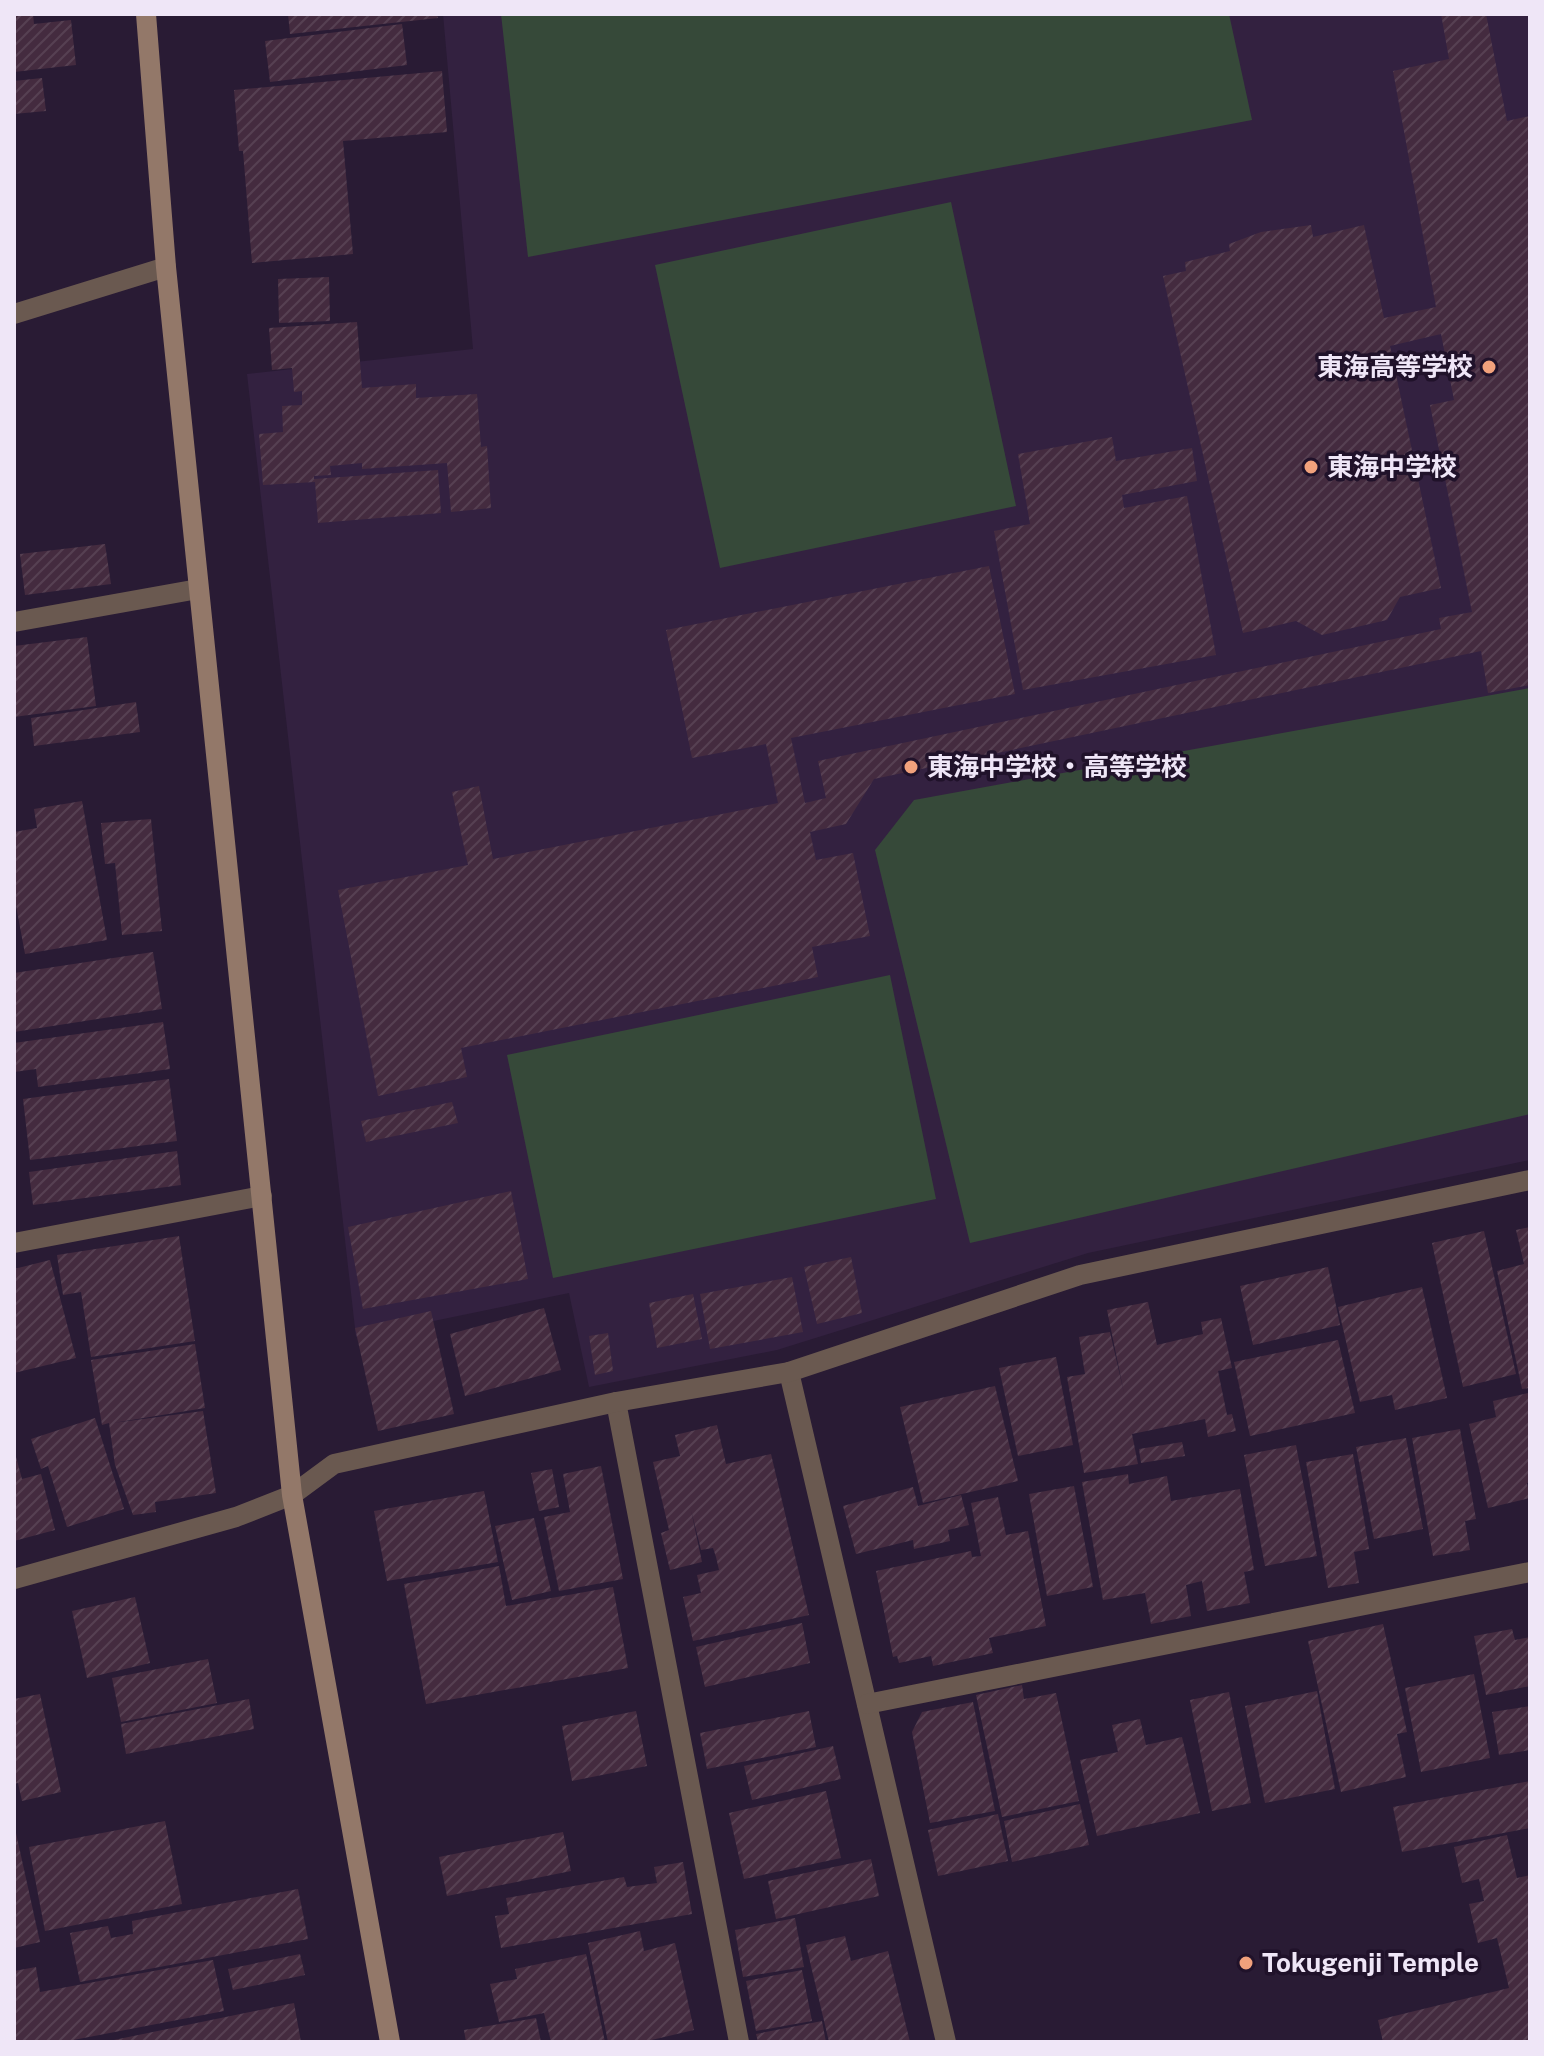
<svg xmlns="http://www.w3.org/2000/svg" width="1544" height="2056" font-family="'Public Sans','Noto Sans JP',sans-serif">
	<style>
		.built { fill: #332140 }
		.pitch { fill: #364939 }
		.building { fill: url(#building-hatch) }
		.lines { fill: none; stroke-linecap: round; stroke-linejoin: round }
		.street { stroke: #6a5950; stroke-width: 20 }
		.secondary { stroke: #937869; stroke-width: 20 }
		.poi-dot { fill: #f1a17c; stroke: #20122a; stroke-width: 3 }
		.labels { text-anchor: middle; stroke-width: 7; stroke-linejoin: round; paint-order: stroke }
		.poi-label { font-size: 26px; font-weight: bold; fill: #efe6f7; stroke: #20122a; text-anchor: start }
	</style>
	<defs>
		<pattern id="building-hatch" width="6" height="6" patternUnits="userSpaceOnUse" patternTransform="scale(2)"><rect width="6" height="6" fill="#442b3f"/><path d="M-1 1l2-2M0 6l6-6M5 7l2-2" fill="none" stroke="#564052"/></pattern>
	</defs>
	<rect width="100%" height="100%" fill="#291b34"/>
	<!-- built -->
	<path class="built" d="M 443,14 L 1530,14 L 1530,1160 L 1088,1253 L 777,1350 L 589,1387 L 569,1293 L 356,1337 L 247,374 L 473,349 Z"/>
	<!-- pitch -->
	<g class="pitch">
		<path d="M 501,14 L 1229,14 L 1252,120 L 528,257 Z"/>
		<path d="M 951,202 L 1016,506 L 720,568 L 655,265 Z"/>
		<path d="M 1530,688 L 1530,1114 L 970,1243 L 875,850 L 914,800 Z"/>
		<path d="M 890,975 L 936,1199 L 553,1278 L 507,1055 Z"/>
	</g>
	<!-- building -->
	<g class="building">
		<path d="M 14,14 L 33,14 L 34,24 L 71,20 L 76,65 L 14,72 Z"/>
		<path d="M 288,14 L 437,14 L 438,18 L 290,34 Z"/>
		<path d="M 1441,14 L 1486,14 L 1507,121 L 1530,116 L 1530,685 L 1488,693 L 1481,651 L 874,779 L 846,824 L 810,832 L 816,860 L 853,853 L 870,936 L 812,947 L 818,977 L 461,1048 L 467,1077 L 378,1096 L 338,890 L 468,865 L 452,792 L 479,786 L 493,859 L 778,803 L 766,744 L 692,758 L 666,630 L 989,566 L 1015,694 L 791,738 L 805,803 L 826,798 L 818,761 L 1441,629 L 1439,618 L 1472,612 L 1430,405 L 1454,400 L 1441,334 L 1390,346 L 1441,588 L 1400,597 L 1387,620 L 1322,635 L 1296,621 L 1243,633 L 1163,276 L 1186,271 L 1185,262 L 1230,251 L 1229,244 L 1261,232 L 1311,225 L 1313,237 L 1364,225 L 1384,318 L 1436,307 L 1393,71 L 1449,59 Z"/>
		<path d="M 402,24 L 407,65 L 270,82 L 265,41 Z"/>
		<path d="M 442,71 L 447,132 L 343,141 L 353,254 L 252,263 L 243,151 L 239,151 L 234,90 Z"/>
		<path d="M 42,78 L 46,111 L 14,114 L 14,81 Z"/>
		<path d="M 329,277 L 330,321 L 279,323 L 278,279 Z"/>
		<path d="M 357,322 L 362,388 L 416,384 L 416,398 L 477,394 L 481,447 L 487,446 L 491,508 L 451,512 L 447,463 L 362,469 L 362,463 L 330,466 L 331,475 L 314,476 L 314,479 L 438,470 L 441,513 L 318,523 L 315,482 L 263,485 L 259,434 L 283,432 L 282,406 L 302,405 L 302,391 L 294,392 L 292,368 L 272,370 L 269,328 Z"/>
		<path d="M 1112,437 L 1116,461 L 1192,448 L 1197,481 L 1122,495 L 1124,508 L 1187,496 L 1216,655 L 1023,690 L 994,531 L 1030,524 L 1018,454 Z"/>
		<path d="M 105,544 L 111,584 L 25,595 L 20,554 Z"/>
		<path d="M 87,637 L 96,706 L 14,717 L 14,646 Z"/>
		<path d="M 136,702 L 140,732 L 34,746 L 31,718 Z"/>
		<path d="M 82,801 L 107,940 L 25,954 L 14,895 L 14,832 L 37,828 L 34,809 Z"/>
		<path d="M 151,819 L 162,931 L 122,935 L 115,863 L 105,864 L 101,823 Z"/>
		<path d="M 153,952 L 162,1009 L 14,1032 L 14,973 Z"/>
		<path d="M 163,1022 L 170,1069 L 38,1087 L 36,1069 L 14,1072 L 14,1043 Z"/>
		<path d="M 169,1079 L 177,1141 L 30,1160 L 23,1099 Z"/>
		<path d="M 452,1102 L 458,1123 L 366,1142 L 361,1121 Z"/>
		<path d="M 177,1151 L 181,1185 L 33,1205 L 29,1172 Z"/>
		<path d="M 511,1191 L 528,1279 L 363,1309 L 348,1227 Z"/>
		<path d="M 1530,1227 L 1530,1388 L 1522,1389 L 1497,1271 L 1524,1264 L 1516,1230 Z"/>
		<path d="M 1484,1231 L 1516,1374 L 1463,1387 L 1432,1243 Z"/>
		<path d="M 179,1236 L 195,1341 L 91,1357 L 81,1292 L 63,1295 L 57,1255 Z"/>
		<path d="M 851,1257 L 862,1313 L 817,1324 L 804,1267 Z"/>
		<path d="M 50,1260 L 76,1358 L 14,1373 L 14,1269 Z"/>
		<path d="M 1328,1267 L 1340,1325 L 1253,1345 L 1240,1286 Z"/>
		<path d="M 792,1277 L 803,1332 L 710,1349 L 700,1294 Z"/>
		<path d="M 1422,1287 L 1447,1398 L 1395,1410 L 1392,1395 L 1360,1402 L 1338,1307 Z"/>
		<path d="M 693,1294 L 702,1339 L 657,1348 L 649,1303 Z"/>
		<path d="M 1148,1302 L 1157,1345 L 1203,1334 L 1201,1322 L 1221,1318 L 1232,1368 L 1218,1371 L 1227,1415 L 1232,1414 L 1236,1431 L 1208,1437 L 1205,1419 L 1132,1434 L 1138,1464 L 1084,1473 L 1067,1377 L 1085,1374 L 1079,1337 L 1110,1332 L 1124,1393 L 1107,1310 Z"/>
		<path d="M 544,1308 L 561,1370 L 465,1396 L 450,1334 Z"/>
		<path d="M 431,1311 L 454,1414 L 378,1431 L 355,1328 Z"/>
		<path d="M 608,1333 L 613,1371 L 595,1375 L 589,1336 Z"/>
		<path d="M 1338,1340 L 1355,1413 L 1250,1436 L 1234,1362 Z"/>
		<path d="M 195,1344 L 205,1408 L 113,1423 L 203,1411 L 216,1493 L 155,1502 L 156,1512 L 133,1515 L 115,1465 L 109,1423 L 102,1425 L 91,1360 Z"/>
		<path d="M 1056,1357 L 1073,1445 L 1018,1456 L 999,1368 Z"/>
		<path d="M 995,1386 L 1018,1481 L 923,1503 L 900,1407 Z"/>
		<path d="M 1528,1393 L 1530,1403 L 1530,1482 L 1527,1483 L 1530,1498 L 1488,1508 L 1469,1424 L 1496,1417 L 1493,1401 Z"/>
		<path d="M 95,1418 L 124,1509 L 67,1527 L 48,1466 L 41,1469 L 31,1439 Z"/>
		<path d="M 717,1425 L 726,1464 L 771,1454 L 809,1615 L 693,1641 L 683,1597 L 701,1593 L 697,1575 L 719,1570 L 716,1557 L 713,1548 L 701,1550 L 691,1510 L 702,1562 L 670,1570 L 661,1533 L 669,1530 L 653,1462 L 680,1456 L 675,1435 Z"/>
		<path d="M 1460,1429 L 1476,1519 L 1465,1521 L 1470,1550 L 1433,1556 L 1412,1438 Z"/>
		<path d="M 1406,1438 L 1423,1529 L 1374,1539 L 1356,1447 Z"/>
		<path d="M 1182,1442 L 1185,1456 L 1141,1463 L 1139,1449 Z"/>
		<path d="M 1296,1445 L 1317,1556 L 1265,1566 L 1244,1455 Z"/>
		<path d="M 15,1453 L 22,1479 L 41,1474 L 55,1530 L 14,1541 Z"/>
		<path d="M 1353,1454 L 1369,1549 L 1354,1552 L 1359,1583 L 1328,1588 L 1306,1462 Z"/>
		<path d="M 601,1466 L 623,1579 L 559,1591 L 544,1517 L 570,1512 L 563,1474 Z"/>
		<path d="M 552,1469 L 559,1507 L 539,1511 L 531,1473 Z"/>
		<path d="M 1128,1474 L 1129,1484 L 1167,1476 L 1171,1501 L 1240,1489 L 1254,1570 L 1244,1572 L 1250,1603 L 1207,1611 L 1202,1581 L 1186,1585 L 1191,1616 L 1151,1624 L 1145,1593 L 1103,1600 L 1082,1482 Z"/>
		<path d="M 1074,1486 L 1093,1587 L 1047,1596 L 1029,1494 Z"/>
		<path d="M 913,1487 L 918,1506 L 961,1495 L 969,1525 L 948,1530 L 950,1541 L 914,1549 L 913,1540 L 856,1554 L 843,1506 Z"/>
		<path d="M 484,1491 L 498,1562 L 387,1581 L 374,1511 Z"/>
		<path d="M 998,1497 L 1006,1535 L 1028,1531 L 1046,1626 L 989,1638 L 993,1653 L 933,1666 L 931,1656 L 899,1663 L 897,1656 L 893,1657 L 876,1571 L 971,1551 L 972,1557 L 981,1556 L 971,1503 Z"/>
		<path d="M 534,1518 L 551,1591 L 512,1600 L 495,1526 Z"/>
		<path d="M 499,1566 L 506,1606 L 613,1587 L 628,1668 L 426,1704 L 404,1584 Z"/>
		<path d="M 135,1597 L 150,1663 L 87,1678 L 72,1611 Z"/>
		<path d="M 802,1623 L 810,1663 L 705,1687 L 696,1647 Z"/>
		<path d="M 1383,1624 L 1407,1732 L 1397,1734 L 1406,1777 L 1341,1792 L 1308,1641 Z"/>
		<path d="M 1512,1629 L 1515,1640 L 1530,1637 L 1530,1686 L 1486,1695 L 1474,1636 Z"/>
		<path d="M 208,1659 L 217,1703 L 121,1722 L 112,1678 Z"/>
		<path d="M 1474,1674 L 1490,1758 L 1421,1772 L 1405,1688 Z"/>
		<path d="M 1022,1685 L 1024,1699 L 1056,1693 L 1079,1801 L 1002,1817 L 976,1695 Z"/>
		<path d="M 1317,1691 L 1335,1789 L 1265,1803 L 1245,1706 Z"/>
		<path d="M 1229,1692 L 1251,1803 L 1212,1811 L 1190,1700 Z"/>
		<path d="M 40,1694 L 61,1792 L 22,1801 L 18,1783 L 14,1784 L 14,1699 Z"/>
		<path d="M 249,1699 L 254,1729 L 126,1754 L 121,1724 Z"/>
		<path d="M 973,1702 L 995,1811 L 930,1823 L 912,1732 L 922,1712 Z"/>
		<path d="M 1530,1706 L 1530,1750 L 1499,1755 L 1492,1712 Z"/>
		<path d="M 636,1711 L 647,1766 L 572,1781 L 562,1726 Z"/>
		<path d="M 809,1711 L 816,1747 L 707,1769 L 700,1733 Z"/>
		<path d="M 1140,1719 L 1146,1745 L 1182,1737 L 1200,1813 L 1097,1836 L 1080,1760 L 1118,1752 L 1112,1725 Z"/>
		<path d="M 833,1746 L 841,1779 L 752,1800 L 744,1766 Z"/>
		<path d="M 1530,1781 L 1530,1828 L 1402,1852 L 1393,1807 Z"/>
		<path d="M 826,1791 L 841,1858 L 744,1879 L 729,1813 Z"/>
		<path d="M 1080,1804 L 1089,1845 L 1012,1862 L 1004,1821 Z"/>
		<path d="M 998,1814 L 1008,1861 L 938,1876 L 928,1830 Z"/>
		<path d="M 165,1821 L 182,1904 L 45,1931 L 29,1847 Z"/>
		<path d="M 14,1824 L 40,1942 L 14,1948 Z"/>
		<path d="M 563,1832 L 571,1871 L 447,1896 L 439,1857 Z"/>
		<path d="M 1507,1835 L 1517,1878 L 1530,1875 L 1530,2042 L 1383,2042 L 1378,2020 L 1509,1988 L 1497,1938 L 1478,1943 L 1469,1904 L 1484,1901 L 1479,1879 L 1462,1883 L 1454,1847 Z"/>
		<path d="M 871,1859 L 879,1896 L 776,1919 L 768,1881 Z"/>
		<path d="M 683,1862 L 692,1914 L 501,1948 L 495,1916 L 509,1914 L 506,1898 L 624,1877 L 627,1887 L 657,1883 L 654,1867 Z"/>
		<path d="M 298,1889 L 308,1939 L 80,1982 L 70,1933 L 108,1926 L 111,1938 L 133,1934 L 132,1921 Z"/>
		<path d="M 795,1918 L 804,1967 L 743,1977 L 735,1930 Z"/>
		<path d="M 640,1931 L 644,1951 L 675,1943 L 694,2030 L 643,2042 L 608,2042 L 588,1943 Z"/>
		<path d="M 845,1936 L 851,1961 L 888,1951 L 910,2042 L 829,2042 L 806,1945 Z"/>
		<path d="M 300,1954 L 305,1975 L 233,1990 L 228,1969 Z"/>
		<path d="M 586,1954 L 605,2042 L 551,2042 L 544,2013 L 499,2022 L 490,1984 L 517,1979 L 515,1969 Z"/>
		<path d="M 213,1960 L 224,2011 L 63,2042 L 14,2042 L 14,1971 L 36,1967 L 40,1992 Z"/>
		<path d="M 802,1970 L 812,2021 L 756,2031 L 746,1981 Z"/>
		<path d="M 294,2003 L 301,2042 L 109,2042 L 109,2041 Z"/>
		<path d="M 536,2018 L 541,2042 L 466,2042 L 464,2030 Z"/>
		<path d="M 822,2021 L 826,2042 L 758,2042 L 756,2034 Z"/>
	</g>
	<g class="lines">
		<!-- street -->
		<g class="street">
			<path d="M 14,314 L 166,267"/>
			<path d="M 14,622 L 198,589"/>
			<path d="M 14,1243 L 262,1196"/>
			<path d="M 789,1372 L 946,2042"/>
			<path d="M 616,1402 L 739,2042"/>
			<path d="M 14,1579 L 236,1517 L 292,1495 L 334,1464 L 616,1402 L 789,1372 L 1080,1275 L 1530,1180"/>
			<path d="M 867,1704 L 1530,1572"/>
		</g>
		<!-- secondary -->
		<path class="secondary" d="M 146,14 L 166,267 L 292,1495 L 390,2042"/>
	</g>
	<!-- markers -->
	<g class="poi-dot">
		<circle cx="1489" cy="367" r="8"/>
		<circle cx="1311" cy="467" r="8"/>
		<circle cx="911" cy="767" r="8"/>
		<circle cx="1246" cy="1963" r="8"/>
	</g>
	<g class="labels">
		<!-- poi labels -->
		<g class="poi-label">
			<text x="1473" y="376" text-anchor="end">東海高等学校</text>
			<text x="1327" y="476">東海中学校</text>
			<text x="927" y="776">東海中学校・高等学校</text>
			<text x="1262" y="1972">Tokugenji Temple</text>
		</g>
	</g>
	<!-- border -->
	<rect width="1544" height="2056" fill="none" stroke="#efe6f7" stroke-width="32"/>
</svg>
